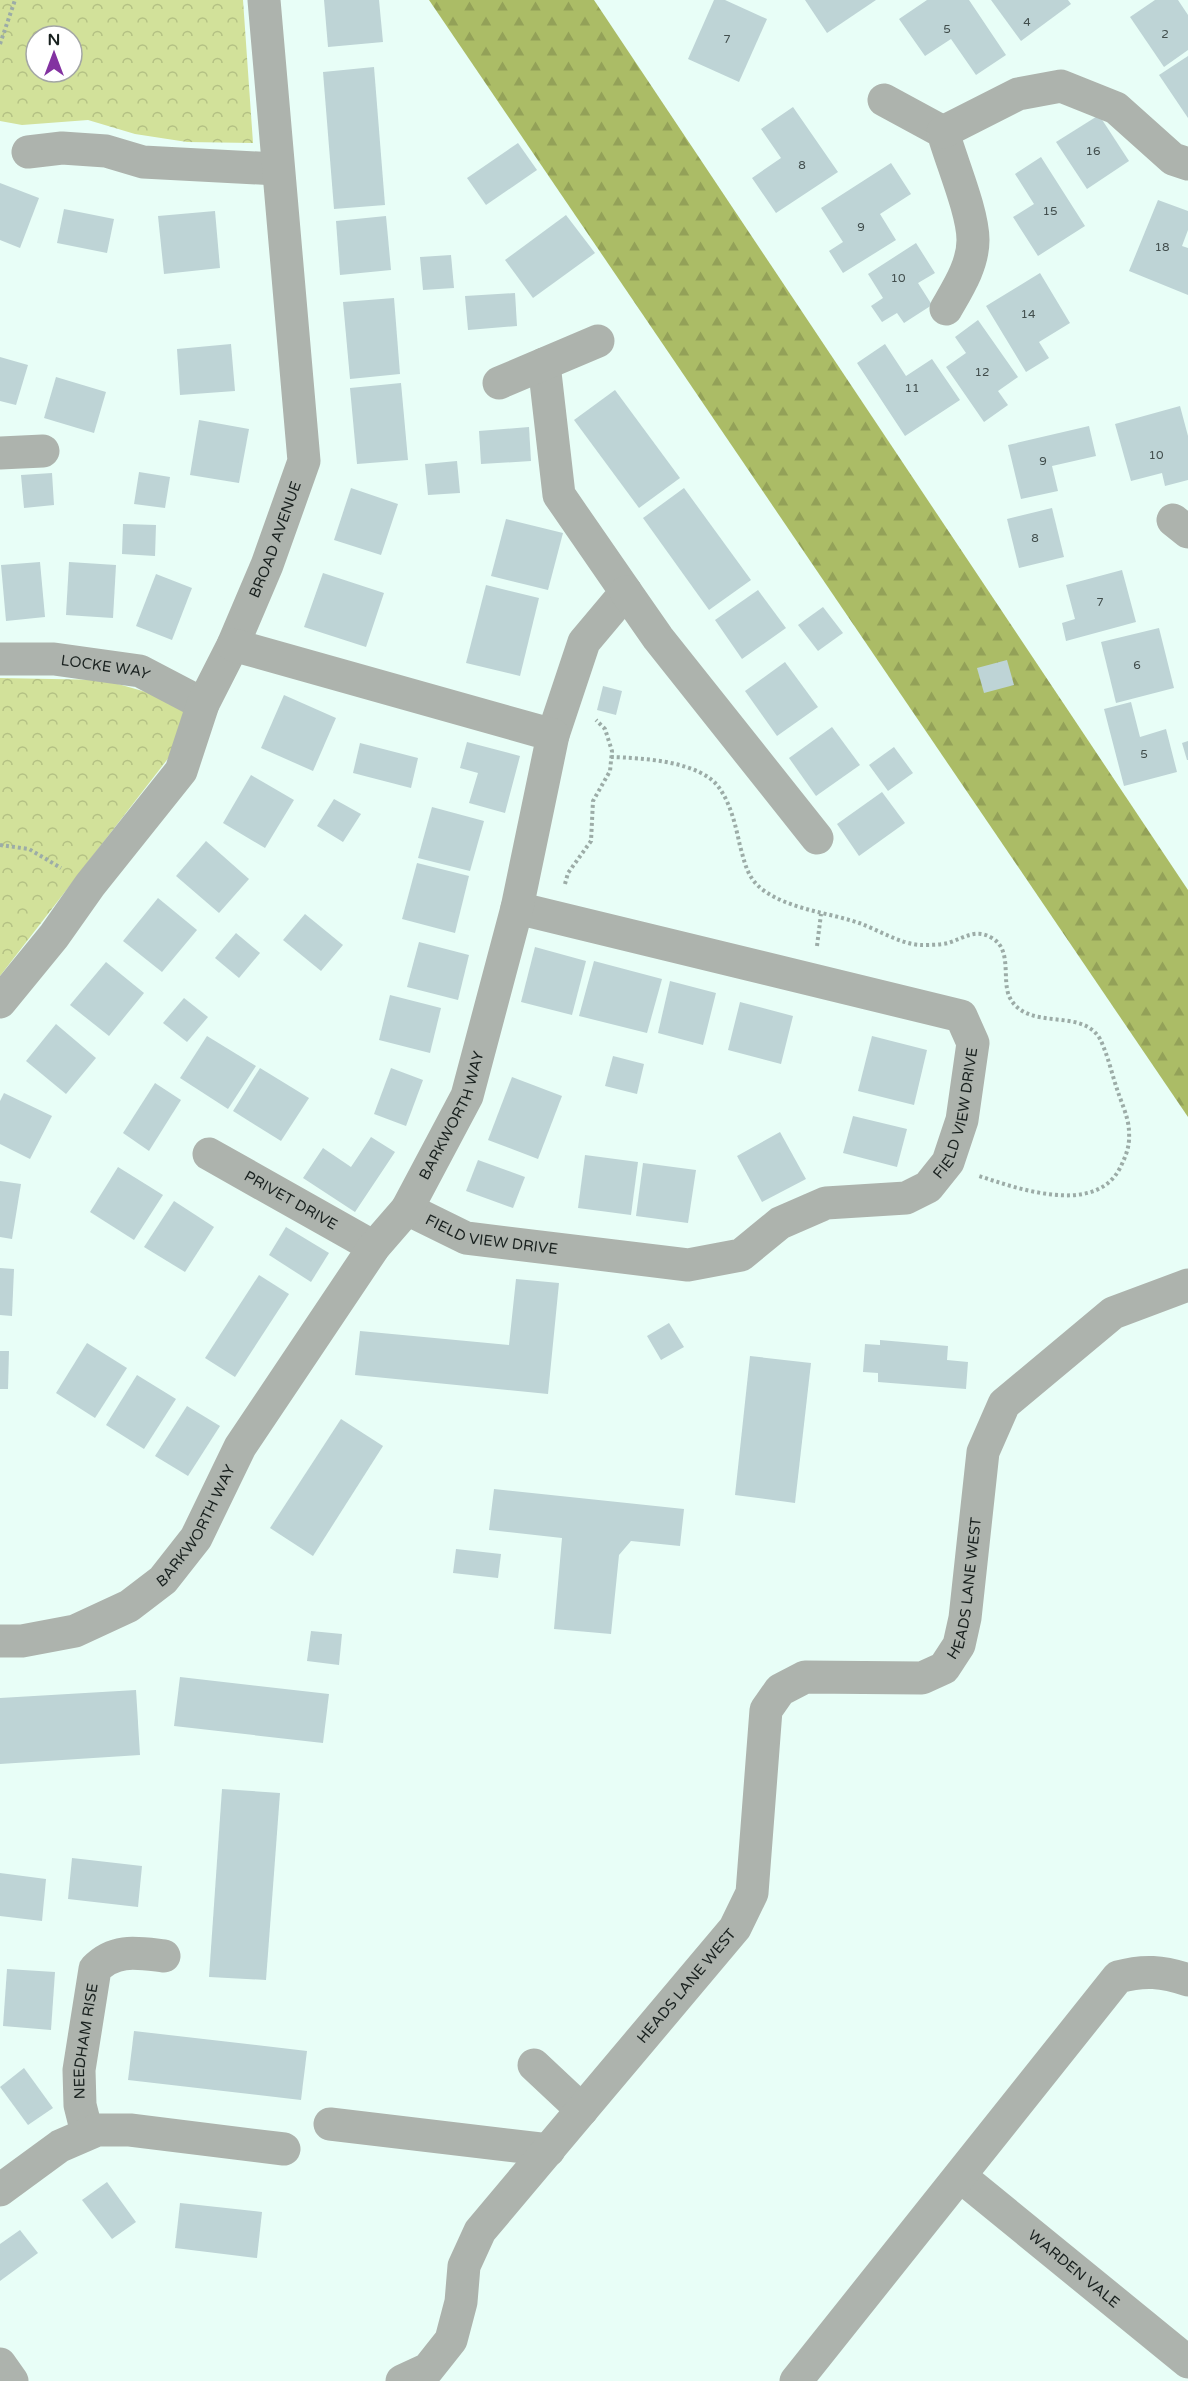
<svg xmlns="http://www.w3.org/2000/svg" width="1188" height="2381" font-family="'Varela Round',sans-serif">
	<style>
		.forest { fill: url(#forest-firs) }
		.park { fill: url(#park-crowns); fill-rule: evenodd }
		.building { fill: #bed4d6 }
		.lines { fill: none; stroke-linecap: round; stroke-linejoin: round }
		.path { stroke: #9caca7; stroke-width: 4; stroke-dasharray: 3 3; stroke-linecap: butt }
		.minor { stroke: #adb3ad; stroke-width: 33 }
		.labels { text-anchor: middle; stroke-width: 5; stroke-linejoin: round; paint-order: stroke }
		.number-label { font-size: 12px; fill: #424e4d }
		.street-label { font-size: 15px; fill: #19211f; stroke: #fff }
	</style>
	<defs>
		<pattern id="forest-firs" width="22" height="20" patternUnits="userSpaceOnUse" patternTransform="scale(1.5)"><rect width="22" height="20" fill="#abbc66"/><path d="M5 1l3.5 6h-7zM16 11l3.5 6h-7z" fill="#93a158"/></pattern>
		<pattern id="park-crowns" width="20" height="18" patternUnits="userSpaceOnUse" patternTransform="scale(1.5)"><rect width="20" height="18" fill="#d2e19a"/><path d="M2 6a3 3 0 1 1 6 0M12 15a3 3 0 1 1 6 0" fill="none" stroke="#b4c184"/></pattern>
	</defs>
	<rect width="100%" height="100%" fill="#e8fef7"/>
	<!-- forest -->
	<path class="forest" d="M 429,0 L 594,0 L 1188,890 L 1188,1117 Z"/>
	<!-- park -->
	<g class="park">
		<path d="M 0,0 L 243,0 L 253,143 L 187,142 L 135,134 L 88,120 L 22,125 L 0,121 ZM 36,36 L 72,36 L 72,72 L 36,72 Z"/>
		<path d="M 0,678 L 104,680 L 160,696 L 189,712 L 180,743 L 0,976 Z"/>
	</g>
	<!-- building -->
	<g class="building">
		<path d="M 324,0 L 379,0 L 383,42 L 328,47 Z"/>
		<path d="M 714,0 L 725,0 L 767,19 L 739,82 L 688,59 Z"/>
		<path d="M 805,0 L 876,0 L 827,33 Z"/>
		<path d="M 927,0 L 969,0 L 1006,55 L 976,75 L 951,39 L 925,56 L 899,19 Z"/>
		<path d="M 991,0 L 1068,0 L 1071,4 L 1021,41 Z"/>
		<path d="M 1155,0 L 1178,0 L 1188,15 L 1188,50 L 1164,67 L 1130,17 Z"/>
		<path d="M 1188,56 L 1188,118 L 1159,75 Z"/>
		<path d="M 374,67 L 385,205 L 334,209 L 323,72 Z"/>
		<path d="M 793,107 L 838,172 L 776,213 L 752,178 L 781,158 L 761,129 Z"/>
		<path d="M 1099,115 L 1129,161 L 1087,189 L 1056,142 Z"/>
		<path d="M 518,143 L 537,170 L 486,205 L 467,178 Z"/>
		<path d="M 1041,157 L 1085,226 L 1038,256 L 1013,217 L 1034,204 L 1015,174 Z"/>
		<path d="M 891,163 L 911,194 L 880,214 L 896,240 L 843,273 L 829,251 L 843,242 L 821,208 Z"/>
		<path d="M 0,183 L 39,198 L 20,248 L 0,240 Z"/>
		<path d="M 1158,200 L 1188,211 L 1188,230 L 1182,246 L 1188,248 L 1188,295 L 1129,271 Z"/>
		<path d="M 64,209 L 114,219 L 107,253 L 57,243 Z"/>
		<path d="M 215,211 L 220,268 L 164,274 L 158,216 Z"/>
		<path d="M 566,215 L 595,253 L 533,298 L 505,260 Z"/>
		<path d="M 386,216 L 391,270 L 340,275 L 336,221 Z"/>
		<path d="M 916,243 L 935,273 L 918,283 L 932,305 L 904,323 L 897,313 L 882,322 L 871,306 L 883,298 L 868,274 Z"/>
		<path d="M 451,255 L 454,288 L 423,290 L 420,257 Z"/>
		<path d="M 1040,273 L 1070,323 L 1039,342 L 1049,358 L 1026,372 L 986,306 Z"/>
		<path d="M 515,293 L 517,326 L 468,330 L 465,296 Z"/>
		<path d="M 394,298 L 400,374 L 350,379 L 343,302 Z"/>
		<path d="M 978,320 L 1018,377 L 998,391 L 1008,405 L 984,422 L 946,367 L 966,353 L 955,337 Z"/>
		<path d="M 231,344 L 235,391 L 180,395 L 177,349 Z"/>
		<path d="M 885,344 L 906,376 L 932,359 L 960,400 L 905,436 L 857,363 Z"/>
		<path d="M 0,357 L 28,365 L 16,405 L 0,401 Z"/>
		<path d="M 56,377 L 106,392 L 94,433 L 44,418 Z"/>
		<path d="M 401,383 L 408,460 L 357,464 L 350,388 Z"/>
		<path d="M 615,390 L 680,478 L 639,508 L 574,420 Z"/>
		<path d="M 1180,406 L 1188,436 L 1188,480 L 1165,486 L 1162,473 L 1131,481 L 1115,424 Z"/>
		<path d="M 199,420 L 249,429 L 239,483 L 190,475 Z"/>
		<path d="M 1089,426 L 1096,456 L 1052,466 L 1058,491 L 1021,499 L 1008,445 Z"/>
		<path d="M 529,427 L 531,461 L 481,464 L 479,431 Z"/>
		<path d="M 457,461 L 460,493 L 428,495 L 425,464 Z"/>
		<path d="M 139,472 L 170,477 L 165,508 L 134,504 Z"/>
		<path d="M 52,473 L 54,505 L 24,508 L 21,475 Z"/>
		<path d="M 351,488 L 398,504 L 381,555 L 334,540 Z"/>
		<path d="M 684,488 L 751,580 L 709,610 L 643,518 Z"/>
		<path d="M 1052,508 L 1064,557 L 1019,568 L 1007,519 Z"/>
		<path d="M 506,519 L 563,533 L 548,590 L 491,576 Z"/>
		<path d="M 123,524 L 156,525 L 155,556 L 122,554 Z"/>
		<path d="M 40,562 L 45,617 L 6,621 L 1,565 Z"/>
		<path d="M 69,562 L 116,565 L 113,618 L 66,615 Z"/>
		<path d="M 1122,570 L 1136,622 L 1066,641 L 1062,623 L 1075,619 L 1066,585 Z"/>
		<path d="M 323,573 L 384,593 L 366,647 L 304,627 Z"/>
		<path d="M 156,574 L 192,588 L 172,640 L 136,626 Z"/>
		<path d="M 486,585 L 539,598 L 520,676 L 466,663 Z"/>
		<path d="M 758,590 L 786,628 L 742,659 L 715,620 Z"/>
		<path d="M 823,607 L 843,633 L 818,651 L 798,625 Z"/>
		<path d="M 1159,628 L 1174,688 L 1116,703 L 1101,642 Z"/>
		<path d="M 1007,660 L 1014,685 L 984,693 L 977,668 Z"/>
		<path d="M 785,662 L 818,707 L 777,736 L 745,691 Z"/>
		<path d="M 603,686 L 622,691 L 616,715 L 597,710 Z"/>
		<path d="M 284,695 L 336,718 L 313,771 L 261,748 Z"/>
		<path d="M 1131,702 L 1140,737 L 1166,729 L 1177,772 L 1124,786 L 1104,709 Z"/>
		<path d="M 832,727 L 860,765 L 816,796 L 789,758 Z"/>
		<path d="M 1188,741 L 1188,760 L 1187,760 L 1182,743 Z"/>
		<path d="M 467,742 L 520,756 L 505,813 L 469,803 L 478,773 L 460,768 Z"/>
		<path d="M 360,743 L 418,758 L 411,788 L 353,773 Z"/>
		<path d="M 894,747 L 913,773 L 888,791 L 869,765 Z"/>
		<path d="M 251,775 L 294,800 L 265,848 L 223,823 Z"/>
		<path d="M 882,792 L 905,823 L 859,856 L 837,824 Z"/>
		<path d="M 334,799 L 361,814 L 343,842 L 317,826 Z"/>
		<path d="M 432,807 L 484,821 L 470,871 L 418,858 Z"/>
		<path d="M 206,841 L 249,879 L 219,913 L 176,876 Z"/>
		<path d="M 417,863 L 469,876 L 455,933 L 402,919 Z"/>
		<path d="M 158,898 L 197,930 L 162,972 L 123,941 Z"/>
		<path d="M 305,914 L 343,945 L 321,971 L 283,940 Z"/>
		<path d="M 236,933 L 260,953 L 239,978 L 215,958 Z"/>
		<path d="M 419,942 L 469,955 L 458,1000 L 407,987 Z"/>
		<path d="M 535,947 L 586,961 L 572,1015 L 521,1002 Z"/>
		<path d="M 594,961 L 662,979 L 647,1033 L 579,1016 Z"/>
		<path d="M 106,962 L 144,993 L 109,1036 L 70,1005 Z"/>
		<path d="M 670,981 L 716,993 L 703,1045 L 658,1033 Z"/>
		<path d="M 390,995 L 441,1008 L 430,1053 L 379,1040 Z"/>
		<path d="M 184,998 L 208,1017 L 187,1042 L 163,1023 Z"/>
		<path d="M 740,1002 L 793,1016 L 781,1064 L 728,1050 Z"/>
		<path d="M 56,1024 L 96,1058 L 66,1094 L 26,1061 Z"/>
		<path d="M 207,1036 L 256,1066 L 228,1109 L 180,1078 Z"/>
		<path d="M 872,1036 L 927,1050 L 914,1105 L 858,1091 Z"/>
		<path d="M 613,1056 L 644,1064 L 637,1094 L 605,1086 Z"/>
		<path d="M 260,1068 L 309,1098 L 281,1141 L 233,1111 Z"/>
		<path d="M 391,1068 L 423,1080 L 406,1126 L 374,1114 Z"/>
		<path d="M 512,1077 L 562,1096 L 538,1159 L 488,1140 Z"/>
		<path d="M 155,1083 L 181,1100 L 149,1151 L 123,1133 Z"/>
		<path d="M 4,1093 L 52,1116 L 30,1159 L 0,1144 L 0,1101 Z"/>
		<path d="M 853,1116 L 907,1129 L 897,1167 L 843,1153 Z"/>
		<path d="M 780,1132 L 806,1179 L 762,1202 L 737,1156 Z"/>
		<path d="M 371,1137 L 395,1152 L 355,1212 L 303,1178 L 323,1148 L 351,1167 Z"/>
		<path d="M 585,1155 L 638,1162 L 631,1215 L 578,1208 Z"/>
		<path d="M 478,1160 L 525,1177 L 513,1208 L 466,1191 Z"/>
		<path d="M 643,1163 L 696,1170 L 688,1223 L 636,1216 Z"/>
		<path d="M 118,1167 L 163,1195 L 134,1240 L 90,1212 Z"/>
		<path d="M 0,1181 L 21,1184 L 12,1239 L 0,1237 Z"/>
		<path d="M 174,1201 L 214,1227 L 185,1272 L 144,1247 Z"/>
		<path d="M 286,1227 L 329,1253 L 311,1282 L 269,1255 Z"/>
		<path d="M 0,1268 L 14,1269 L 12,1316 L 0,1315 Z"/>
		<path d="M 259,1275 L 289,1294 L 235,1377 L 205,1358 Z"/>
		<path d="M 516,1279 L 559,1283 L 548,1394 L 355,1375 L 360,1331 L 509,1345 Z"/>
		<path d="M 669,1323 L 684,1347 L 661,1360 L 647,1336 Z"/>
		<path d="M 880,1340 L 948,1346 L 947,1360 L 968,1362 L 966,1389 L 878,1382 L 878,1373 L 863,1372 L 865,1344 L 880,1345 Z"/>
		<path d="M 87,1343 L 127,1368 L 95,1418 L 56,1393 Z"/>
		<path d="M 0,1351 L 9,1351 L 8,1389 L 0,1389 Z"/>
		<path d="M 750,1356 L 811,1363 L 795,1503 L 735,1495 Z"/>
		<path d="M 137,1375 L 176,1399 L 144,1449 L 106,1425 Z"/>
		<path d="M 187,1406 L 220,1426 L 188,1476 L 155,1456 Z"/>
		<path d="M 341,1419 L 383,1446 L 313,1556 L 270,1528 Z"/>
		<path d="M 494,1489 L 684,1509 L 680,1546 L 631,1541 L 619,1555 L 611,1634 L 554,1629 L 562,1538 L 489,1530 Z"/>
		<path d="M 456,1549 L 501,1554 L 498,1578 L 453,1573 Z"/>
		<path d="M 311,1631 L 342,1634 L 339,1665 L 307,1661 Z"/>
		<path d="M 180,1677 L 329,1694 L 323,1743 L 174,1726 Z"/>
		<path d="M 136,1690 L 140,1755 L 0,1764 L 0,1698 Z"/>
		<path d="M 222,1789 L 280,1793 L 266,1980 L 209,1977 Z"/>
		<path d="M 72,1858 L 142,1866 L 138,1907 L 68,1899 Z"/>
		<path d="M 0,1873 L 46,1879 L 42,1921 L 0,1916 Z"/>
		<path d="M 7,1969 L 55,1972 L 51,2030 L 3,2026 Z"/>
		<path d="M 134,2031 L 307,2051 L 301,2100 L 128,2080 Z"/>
		<path d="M 24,2068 L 53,2108 L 28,2125 L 0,2087 Z"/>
		<path d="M 107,2182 L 136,2222 L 112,2239 L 82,2200 Z"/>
		<path d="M 180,2203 L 262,2212 L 257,2258 L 175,2248 Z"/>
		<path d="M 20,2230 L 38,2253 L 0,2281 L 0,2244 Z"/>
	</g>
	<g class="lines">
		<!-- path -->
		<g class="path">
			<path d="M 0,44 L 15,0"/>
			<path d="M 611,757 C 642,758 702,761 720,789 C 731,805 736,827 740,846 C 745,863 747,878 763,890 C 791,910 827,912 859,923 C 879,930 900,944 921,945 C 929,945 941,945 948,943 C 964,938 976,928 992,938 C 1013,950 1001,981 1010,998 C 1028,1032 1082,1007 1100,1039 C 1108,1055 1112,1075 1118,1092 C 1122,1104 1129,1119 1129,1132 C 1130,1146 1126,1156 1120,1168 C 1095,1216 1019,1189 979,1176"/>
			<path d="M 0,845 L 29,849 L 61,868"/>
			<path d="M 565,884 L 568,873 L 591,841 L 593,801 L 610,771 L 612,751 L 605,729 L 596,720"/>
			<path d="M 817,946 L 821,914"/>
		</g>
		<!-- minor -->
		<g class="minor">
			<path d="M 884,100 L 943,132 C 951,161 973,212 973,240 C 973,265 958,288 946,309"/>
			<path d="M 943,132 L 1018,94 L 1061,86 L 1116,108 L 1173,159 L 1188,164"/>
			<path d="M 28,152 L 62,148 L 106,151 L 143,162 L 277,169"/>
			<path d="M 544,364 L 559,495 L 626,592 L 584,642 L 553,735"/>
			<path d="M 499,383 L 598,341"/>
			<path d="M 0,453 L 43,451"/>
			<path d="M 1173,520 L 1188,532"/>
			<path d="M 626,592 L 658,638 L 817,838"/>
			<path id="s1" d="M 0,659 L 54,659 L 140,671 L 203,704"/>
			<path id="s2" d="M 0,1002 L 54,936 L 90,885 L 181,771 L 203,704 L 233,645 L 267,565 L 304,461 L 264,0"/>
			<path id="s3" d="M 209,1154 L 374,1247"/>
			<path id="s4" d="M 407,1209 L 466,1238 L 688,1265 L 741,1255 L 780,1223 L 826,1203 L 906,1198 L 928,1187 L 948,1162 L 962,1120 L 973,1043 L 961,1016 L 517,908"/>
			<path id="s5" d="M 0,1641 L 22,1641 L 75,1631 L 129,1606 L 163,1580 L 196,1538 L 240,1447 L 374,1247 L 407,1209 L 467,1096 L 517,908 L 553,735 L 233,645"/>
			<path d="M 534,2065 L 582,2110"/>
			<path d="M 330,2124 L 549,2150"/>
			<path id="s6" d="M 87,2133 L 80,2105 L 79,2070 L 95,1969 C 115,1948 138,1953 164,1956"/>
			<path id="s7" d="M 960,2176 L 1188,2362"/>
			<path d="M 0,2190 L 60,2146 L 97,2130 L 130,2130 L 284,2149"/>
			<path d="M 0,2364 L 12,2381"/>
			<path id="s8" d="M 402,2381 L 428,2369 L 451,2340 L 461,2302 L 464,2266 L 480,2231 L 735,1928 L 752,1893 L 766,1710 L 780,1690 L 805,1677 L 922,1678 L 944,1668 L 959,1645 L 965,1618 L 983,1452 L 1004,1404 L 1113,1313 L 1188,1285"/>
			<path d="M 796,2381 L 1118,1977 C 1143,1970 1163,1971 1188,1980"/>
		</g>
	</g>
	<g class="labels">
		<!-- number labels -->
		<g class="number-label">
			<text x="1027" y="26">4</text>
			<text x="947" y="33">5</text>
			<text x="1165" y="38">2</text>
			<text x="727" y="43">7</text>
			<text x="1093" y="155">16</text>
			<text x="802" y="169">8</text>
			<text x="1050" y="215">15</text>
			<text x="861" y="231">9</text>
			<text x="1162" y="251">18</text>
			<text x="898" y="282">10</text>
			<text x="1028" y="318">14</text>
			<text x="982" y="376">12</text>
			<text x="912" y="392">11</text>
			<text x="1156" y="459">10</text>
			<text x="1043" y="465">9</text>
			<text x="1035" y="542">8</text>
			<text x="1100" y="606">7</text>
			<text x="1137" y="669">6</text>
			<text x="1144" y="758">5</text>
		</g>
		<!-- street labels -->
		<g class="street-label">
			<text dy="5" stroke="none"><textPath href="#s2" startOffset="544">BROAD AVENUE</textPath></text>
			<text dy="5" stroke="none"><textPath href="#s1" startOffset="106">LOCKE WAY</textPath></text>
			<text dy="5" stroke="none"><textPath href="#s4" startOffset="630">FIELD VIEW DRIVE</textPath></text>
			<text dy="5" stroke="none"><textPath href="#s5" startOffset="728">BARKWORTH WAY</textPath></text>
			<text dy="5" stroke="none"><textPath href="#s3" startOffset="94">PRIVET DRIVE</textPath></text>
			<text dy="5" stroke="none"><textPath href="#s4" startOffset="90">FIELD VIEW DRIVE</textPath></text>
			<text dy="5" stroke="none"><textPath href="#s5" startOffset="242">BARKWORTH WAY</textPath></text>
			<text dy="5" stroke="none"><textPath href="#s8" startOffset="1076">HEADS LANE WEST</textPath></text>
			<text dy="5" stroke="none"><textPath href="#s8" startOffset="500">HEADS LANE WEST</textPath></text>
			<text dy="5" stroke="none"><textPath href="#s6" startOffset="93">NEEDHAM RISE</textPath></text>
			<text dy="5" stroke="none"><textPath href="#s7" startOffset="147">WARDEN VALE</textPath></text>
		</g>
	</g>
	<!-- north arrow -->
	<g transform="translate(54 54)"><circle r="28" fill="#ffffff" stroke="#a3a6a5" stroke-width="1.5"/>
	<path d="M0-4.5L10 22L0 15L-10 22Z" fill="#8332a1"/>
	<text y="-9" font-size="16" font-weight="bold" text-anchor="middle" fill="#19211f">N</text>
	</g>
</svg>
